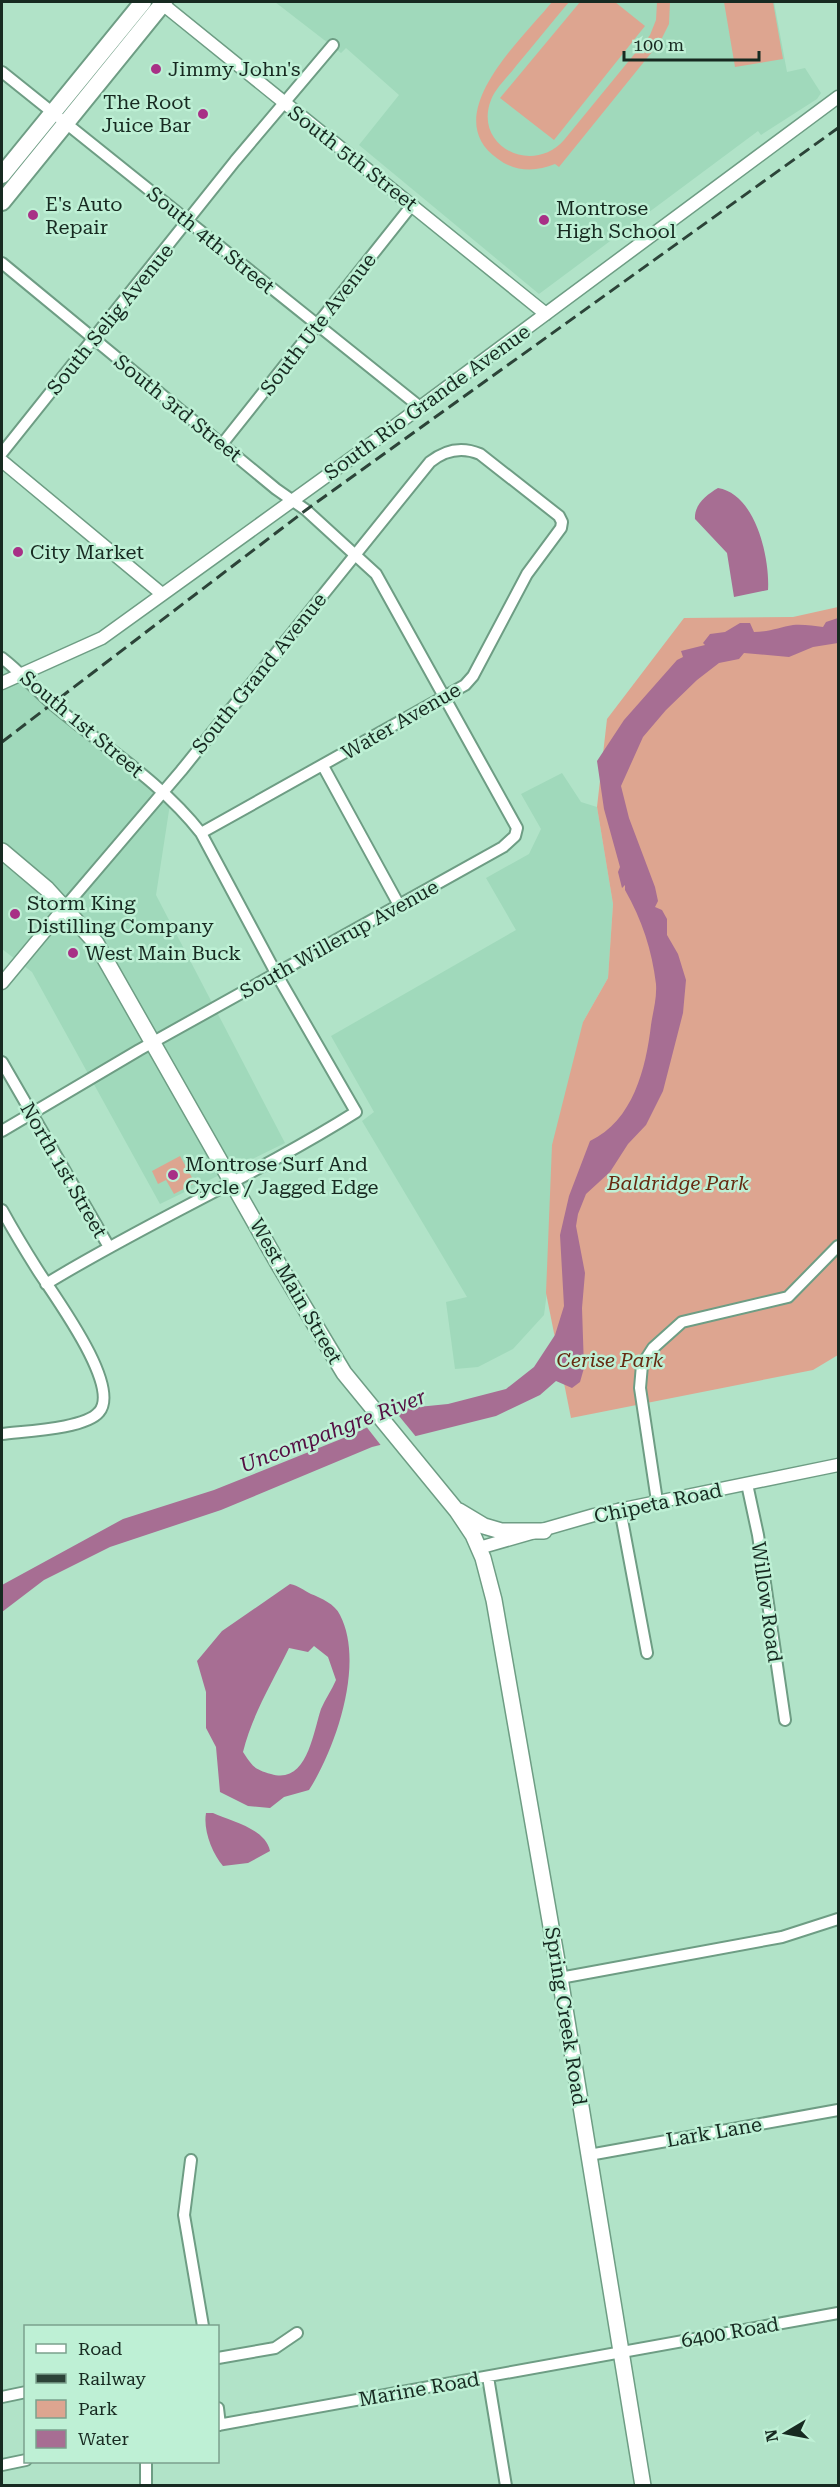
<svg xmlns="http://www.w3.org/2000/svg" width="840" height="2487" viewBox="0 0 840 2487" font-family="'Roboto Serif',serif">
  <rect width="100%" height="100%" fill="#b1e3c8"/>
  <path fill="#a0d9bb" d="M275,2H774L787,72L805,68L821,93L817,99L761,135L758,131L539,294L359,145L399,95L346,48L341,53Z
    M2,658L170,804L156,895L285,1143L160,1204L32,972L2,949Z
    M562,773L581,802L597,807L613,904L608,978L583,1022L544,1315L513,1349L478,1367L455,1369L446,1302L467,1297L362,1121L374,1112L331,1036L516,930L486,878L529,854L541,829L521,794Z"/>
  <path fill="#dda590" d="M552,2H569C551,23 534,45 516,66C508,77 496,87 491,100C473,146 532,176 564,140L650,35L656,20L657,2H670L669,24L660,42L559,167L555,164C536,172 515,172 498,159C436,116 523,38 552,2Z
    M580,2H615L645,26L554,140L500,98Z
    M724,2H773L783,59L735,67Z
    M838,607V1355L813,1370L571,1418L546,1293L552,1145L583,1022L608,978L613,904L597,807L607,719L684,618L793,617Z
    M180,1156L195,1183L174,1194L166,1180L158,1184L152,1171Z"/>
  <path fill="#a76e93" fill-rule="evenodd" d="M718,488C756,494 770,559 768,590L734,597L727,553L695,519C694,505 706,495 718,488Z
    M838,618V643L813,647L789,657L744,653L739,659L719,663L697,680L666,710L643,737L621,786L629,818L655,887L658,901L655,907L662,910L667,919V935L678,954L686,980L683,1013L663,1091L646,1125L628,1144L610,1172L586,1194L578,1214L576,1226L585,1273L582,1308L584,1368L580,1382L572,1388L556,1381L540,1395L496,1416L372,1447L221,1510L110,1547L44,1580L2,1612V1585L123,1519L214,1490L351,1435L408,1408L448,1404L506,1389L534,1367L555,1335L564,1306L560,1235L569,1196L590,1141C633,1121 646,1068 651,1025C653,1011 657,999 656,984C652,950 642,920 625,890V885L622,888L618,872L620,867L604,809L597,761L624,720L677,660L683,657L681,651L705,645L703,643L710,634L725,632L740,623H750L754,632C770,632 780,627 793,625C803,624 814,626 823,627L826,622Z
    M290,1584C299,1586 303,1590 311,1594C321,1598 335,1604 340,1615C365,1663 336,1748 309,1790L284,1797L270,1808L248,1806L220,1792L216,1747L206,1728V1692L197,1661L222,1631ZM314,1646L328,1657L336,1680C332,1690 325,1699 321,1709C313,1733 307,1785 271,1774C254,1769 253,1767 243,1752C252,1715 272,1683 289,1648L308,1652Z
    M206,1813H213C231,1821 266,1829 270,1851L248,1863L223,1866C212,1853 203,1830 206,1813Z"/>
  <path fill="#b1e3c8" d="M395,1411L417,1438L383,1448L365,1425Z"/>
  <g fill="none" stroke-linecap="round" stroke-linejoin="round">
    <g stroke="#6e9d84" stroke-width="14">
      <path id="minor" d="M2,72L420,407
        M2,263L276,489L306,510L376,574L517,828L515,836L503,847L139,1050L2,1131
        M223,443L412,205
        M2,453L235,161L333,45
        M2,658C19,671 33,687 49,701C100,745 159,779 201,833L277,975L356,1112C256,1175 147,1222 46,1284
        M323,766L399,905
        M65,907L181,771L430,462C445,450 461,446 480,454L559,516L562,522L561,528L527,574L473,676L465,685L201,833
        M2,1062L109,1247
        M2,1210C13,1230 25,1250 37,1269C52,1293 122,1386 99,1412C85,1429 24,1431 2,1434
        M747,1484L758,1535L785,1720
        M657,1501L640,1388L642,1365L653,1348L682,1322L788,1297L838,1246
        M620,1509L647,1653
        M560,1978L782,1937L838,1919
        M589,2155L838,2110
        M191,2160L184,2215L203,2326
        M218,2358L275,2348L297,2333
        M488,2377L506,2486
        M2,2397L26,2392
        M218,2408L220,2425
        M218,2425L838,2313
        M146,2462V2486
        M2,2465L26,2460"/>
    </g>
    <g stroke="#6e9d84" stroke-width="15">
      <path id="tertiary" d="M160,2L546,314
        M2,461L162,594
        M2,683L102,638L357,454L838,97
        M2,983L65,907
        M479,1548L594,1515L838,1465"/>
    </g>
    <g stroke="#6e9d84" stroke-width="18">
      <path id="secondary" d="M2,851L47,889L96,943L279,1265L344,1373L457,1511L473,1535L483,1558L494,1600L560,1978L643,2486
        M459,1511L484,1526L501,1531H544"/>
    </g>
    <g stroke="#6e9d84" stroke-width="20">
      <path id="trunk" d="M2,175L143,2
        M2,202L164,2"/>
    </g>
    <use href="#minor" stroke="#fff" stroke-width="10"/>
    <use href="#tertiary" stroke="#fff" stroke-width="12"/>
    <use href="#secondary" stroke="#fff" stroke-width="15"/>
    <use href="#trunk" stroke="#fff" stroke-width="16"/>
    <path stroke="#2c4338" stroke-width="3" stroke-dasharray="12 6" stroke-linecap="butt" d="M2,742L306,510L838,128"/>
  </g>
  <g fill="#a83086" stroke="#bef0d5" stroke-width="2">
    <circle cx="156" cy="69" r="6"/>
    <circle cx="203" cy="114" r="6"/>
    <circle cx="33" cy="215" r="6"/>
    <circle cx="544" cy="220" r="6"/>
    <circle cx="18" cy="552" r="6"/>
    <circle cx="15" cy="914" r="6"/>
    <circle cx="73" cy="953" r="6"/>
    <circle cx="173" cy="1175" r="6"/>
  </g>
  <g text-anchor="middle" stroke-width="5" stroke-linejoin="round" paint-order="stroke">
    <g font-size="20" fill="#172a21" stroke="#bef0d5" text-anchor="start">
      <text x="168" y="76">Jimmy John's</text>
      <text x="191" y="109" text-anchor="end">The Root<tspan x="191" dy="23">Juice Bar</tspan></text>
      <text x="45" y="211">E's Auto<tspan x="45" dy="23">Repair</tspan></text>
      <text x="556" y="215">Montrose<tspan x="556" dy="23">High School</tspan></text>
      <text x="30" y="559">City Market</text>
      <text x="27" y="910">Storm King<tspan x="27" dy="23">Distilling Company</tspan></text>
      <text x="85" y="960">West Main Buck</text>
      <text x="185" y="1171">Montrose Surf And<tspan x="185" dy="23">Cycle / Jagged Edge</tspan></text>
    </g>
    <g font-size="20" fill="#172a21" stroke="#bef0d5">
      <text transform="translate(353 158) rotate(38)" y="7">South 5th Street</text>
      <text transform="translate(211 240) rotate(39)" y="7">South 4th Street</text>
      <text transform="translate(110 319) rotate(-51)" y="7">South Selig Avenue</text>
      <text transform="translate(318 324) rotate(-52)" y="7">South Ute Avenue</text>
      <text transform="translate(427 402) rotate(-36)" y="7">South Rio Grande Avenue</text>
      <text transform="translate(178 408) rotate(39)" y="7">South 3rd Street</text>
      <text transform="translate(259 673) rotate(-51)" y="7">South Grand Avenue</text>
      <text transform="translate(401 721) rotate(-30)" y="7">Water Avenue</text>
      <text transform="translate(82 724) rotate(40)" y="7">South 1st Street</text>
      <text transform="translate(339 939) rotate(-29)" y="7">South Willerup Avenue</text>
      <text transform="translate(64 1170) rotate(60)" y="7">North 1st Street</text>
      <text transform="translate(296 1291) rotate(60)" y="7">West Main Street</text>
      <text transform="translate(658 1503) rotate(-12)" y="7">Chipeta Road</text>
      <text transform="translate(767 1602) rotate(82)" y="7">Willow Road</text>
      <text transform="translate(566 2016) rotate(81)" y="7">Spring Creek Road</text>
      <text transform="translate(714 2132) rotate(-10)" y="7">Lark Lane</text>
      <text transform="translate(730 2332) rotate(-10)" y="7">6400 Road</text>
      <text transform="translate(419 2389) rotate(-10)" y="7">Marine Road</text>
    </g>
    <g font-size="20" font-style="italic" fill="#662a11" stroke="#bef0d5">
      <text x="678" y="1190">Baldridge Park</text>
      <text x="610" y="1367">Cerise Park</text>
    </g>
    <g font-size="21" font-style="italic" fill="#550f43" stroke="#bef0d5">
      <text transform="translate(333 1431) rotate(-21)" y="7">Uncompahgre River</text>
    </g>
  </g>
  <rect width="840" height="2487" fill="none" stroke="#172a21" stroke-width="6"/>
  <rect x="24" y="2325" width="195" height="138" fill="#bef0d5" stroke="#7ba18d" stroke-width="1.5"/>
  <rect x="36" y="2344" width="30" height="9" fill="#ffffff" stroke="#7ba18d" stroke-width="1.5"/>
  <text x="78" y="2355" font-size="18" fill="#172a21">Road</text>
  <rect x="36" y="2374" width="30" height="9" fill="#2c4338" stroke="#7ba18d" stroke-width="1.5"/>
  <text x="78" y="2385" font-size="18" fill="#172a21">Railway</text>
  <rect x="36" y="2400" width="30" height="18" fill="#dda590" stroke="#7ba18d" stroke-width="1.5"/>
  <text x="78" y="2415" font-size="18" fill="#172a21">Park</text>
  <rect x="36" y="2430" width="30" height="18" fill="#a76e93" stroke="#7ba18d" stroke-width="1.5"/>
  <text x="78" y="2445" font-size="18" fill="#172a21">Water</text>
  <g transform="translate(786 2433) rotate(260)" stroke="#bef0d5" stroke-width="4.5" paint-order="stroke">
  <path d="M0-4.5L10 22L0 15L-10 22Z" fill="#172a21"/>
  <text y="-9" font-size="16" font-weight="bold" text-anchor="middle" fill="#172a21">N</text>
  </g>
  <path d="M624 51v9h135v-9" fill="none" stroke="#172a21" stroke-width="3"/>
  <text x="633" y="51" font-size="18" fill="#172a21" stroke="#bef0d5" stroke-width="4.5" paint-order="stroke">100 m</text>
</svg>
